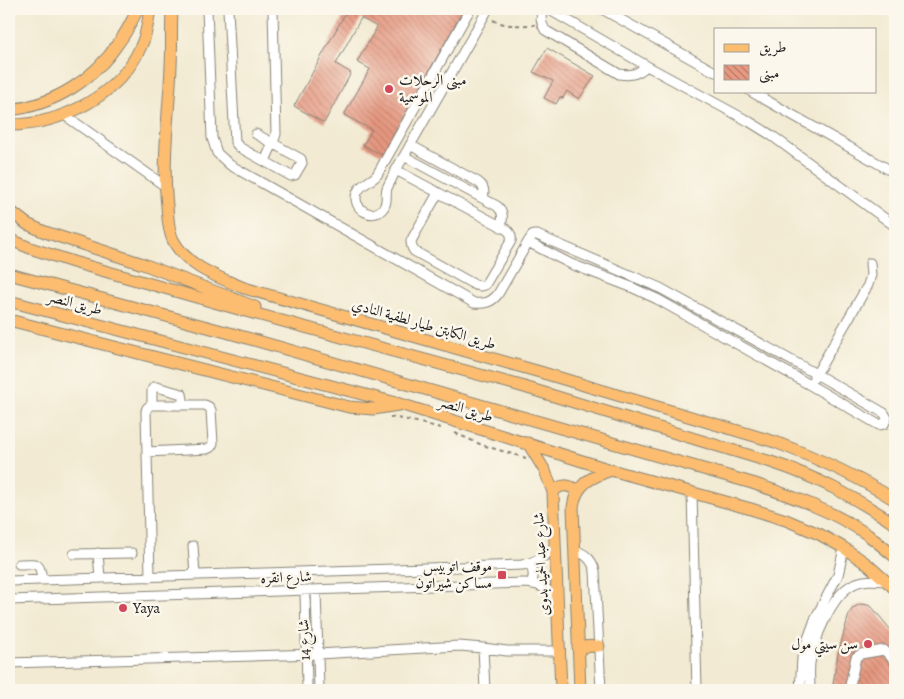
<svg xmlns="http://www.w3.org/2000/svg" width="904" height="699" viewBox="0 0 904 699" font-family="Alegreya,Amiri,serif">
  <defs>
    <pattern id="building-back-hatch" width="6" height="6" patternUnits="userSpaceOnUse" patternTransform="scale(1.25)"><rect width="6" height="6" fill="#e79880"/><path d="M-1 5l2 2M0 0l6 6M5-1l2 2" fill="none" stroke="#ba7b68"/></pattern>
  </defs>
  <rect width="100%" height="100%" fill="#fbf7ec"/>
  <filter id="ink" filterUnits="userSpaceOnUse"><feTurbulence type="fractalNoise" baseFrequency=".02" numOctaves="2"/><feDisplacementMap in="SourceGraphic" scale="10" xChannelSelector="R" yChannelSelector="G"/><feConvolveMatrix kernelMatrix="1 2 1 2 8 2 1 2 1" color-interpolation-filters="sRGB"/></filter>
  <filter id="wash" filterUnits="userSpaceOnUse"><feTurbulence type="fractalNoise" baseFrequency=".0096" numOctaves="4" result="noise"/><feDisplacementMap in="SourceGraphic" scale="20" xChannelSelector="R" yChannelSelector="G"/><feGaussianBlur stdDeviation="1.12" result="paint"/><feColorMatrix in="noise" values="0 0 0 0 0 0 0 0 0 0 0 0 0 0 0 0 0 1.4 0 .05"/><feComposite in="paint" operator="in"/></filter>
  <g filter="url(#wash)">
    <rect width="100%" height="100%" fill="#f2ead2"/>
    <g id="blocks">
      <path fill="url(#building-back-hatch)" d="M341,9H464L382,155L363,145L372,130L344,115L370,69L357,62L377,27L361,18L336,64L351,73L324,123L294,106L346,12Z
        M547,48L595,76L579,99L567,91L563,98L560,97L556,104L544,98L553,81L533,72Z
        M860,604L868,605L872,607L895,635V690H832L838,654L849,614L853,608Z"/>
    </g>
  </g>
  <g filter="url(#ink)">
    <use href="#blocks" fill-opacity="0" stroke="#878377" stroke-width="1"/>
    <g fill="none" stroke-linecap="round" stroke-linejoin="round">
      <g stroke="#878377" stroke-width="11">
        <path id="minor" d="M207,9L212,138L217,153L230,165L474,303C484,304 491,303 498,294L528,242L532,236L534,235H537L660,288L816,374L884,413L887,418L884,424L879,425L810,385L657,299L631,287L571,264L528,242
          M228,9L235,142L239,147L291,176L295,175L302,163L301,159L256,134
          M470,9L377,175C371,182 360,184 357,193C351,209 374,222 384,207C388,201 385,195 387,188C390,182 393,176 396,170L488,9
          M542,9C541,17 540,22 545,30L619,74C632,76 637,74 647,66
          M548,9L647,66L750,122L771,135L895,226
          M602,9L715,72
          M750,91L895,173
          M63,114L165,186
          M410,145L478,182C484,186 485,191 483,198
          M404,156L497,206C504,212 503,218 501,227
          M265,161L273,143L276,134L273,9
          M396,170L506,229C511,233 512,236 511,241L485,285L481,286L475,285L414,251C412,248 411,246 411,241L438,193
          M814,378L868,285L871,275L870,263
          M152,405V390L154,387H157L182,394L184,405
          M147,452L207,449L211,447L213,443L211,410L209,407L205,405H152C148,406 146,408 146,412L150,577
          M692,493L697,690
          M193,546L195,575
          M575,550C585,554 592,559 595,571L601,690
          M98,553L100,578
          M74,554L132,553
          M529,563C534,570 535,576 531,583
          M19,564C36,564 40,560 42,580
          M9,581L522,565C536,562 545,557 555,546
          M305,590L307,690
          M316,590L319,690
          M9,600L523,583C538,583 549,588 557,600
          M483,648L485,690
          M9,663L318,654L459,646L483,648L507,651H560
          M800,690L802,658L806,644L816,617L838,575L844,548
          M810,690C810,681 809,672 810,663C814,640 831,596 852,585C862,579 875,580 886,581
          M849,690L856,657L861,654L884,650L895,661"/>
      </g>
      <g stroke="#878377" stroke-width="13">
        <path id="major" d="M172,9C171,28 172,47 171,66C169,113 162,159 167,206C168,218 168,230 173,240C187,267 218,277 244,288L540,372L775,442C817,458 857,476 895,500
          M9,110C54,105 94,80 119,42C127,32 132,20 138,9
          M9,125C61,125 120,95 141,46C147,34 148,21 150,9
          M9,210L27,224L45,232L143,264L255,307
          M9,239L30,248L73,262L242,310L521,386L771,462C817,477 854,497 895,524
          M9,274L226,332L752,483C792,496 833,511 868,535C877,542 886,549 895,557
          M9,301L400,404L611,470L751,509L786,520L819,534L844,548L867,564L895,589
          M9,320L349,407L373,409L398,405
          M528,443L545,471L553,492L561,690
          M553,492C560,484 569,484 577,491
          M578,647L599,646
          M580,690L573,507C576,484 591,477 611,470"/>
      </g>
      <path stroke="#878377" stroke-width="2" stroke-dasharray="4 4" stroke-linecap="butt" d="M493,20C506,27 520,25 535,25
        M390,417L408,420L441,428
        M455,433L482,445L526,458"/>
      <use href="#minor" stroke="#fff" stroke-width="9"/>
      <use href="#major" stroke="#fcbd6f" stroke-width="11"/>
    </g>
  </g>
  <g fill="#d1495b" stroke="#fbf7ec" stroke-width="2">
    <circle cx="389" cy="89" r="5"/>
    <rect x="497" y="570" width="10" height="10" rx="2.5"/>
    <circle cx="123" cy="608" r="5"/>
    <circle cx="868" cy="644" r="5"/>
  </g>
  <g text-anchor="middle" stroke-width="5" stroke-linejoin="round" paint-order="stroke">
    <g font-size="15" fill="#1c1c1c" stroke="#fbf7ec" text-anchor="start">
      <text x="399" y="85">مبنى الرحلات<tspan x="399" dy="17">الموسمية</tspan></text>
      <text x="492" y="571" text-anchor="end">موقف اتوبيس<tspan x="492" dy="17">مساكن شيراتون</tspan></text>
      <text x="133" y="613">Yaya</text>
      <text x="858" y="649" text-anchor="end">سن سيتي مول</text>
    </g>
    <g font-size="15" fill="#1c1c1c" stroke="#fbf7ec">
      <text transform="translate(75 303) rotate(15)" y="5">طريق النصر</text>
      <text transform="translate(424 324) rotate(16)" y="5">طريق الكابتن طيار لطفية النادي</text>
      <text transform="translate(466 409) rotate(17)" y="5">طريق النصر</text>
      <text transform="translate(541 564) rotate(-93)" y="5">شارع عبد الحميد بدوى</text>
      <text transform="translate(286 577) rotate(-2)" y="5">شارع انقره</text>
      <text transform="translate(304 640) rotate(-92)" y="5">شارع 14</text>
    </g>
  </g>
  <rect width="904" height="699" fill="none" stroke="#fbf7ec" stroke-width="30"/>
  <rect x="714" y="28" width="162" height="65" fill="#fbf7ec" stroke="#a29f99"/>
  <rect x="724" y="44" width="25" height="8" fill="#fcbd6f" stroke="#a29f99"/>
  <text x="759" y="52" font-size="15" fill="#1c1c1c">طريق</text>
  <rect x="724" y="65" width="25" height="15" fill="url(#building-back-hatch)" stroke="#a29f99"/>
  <text x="759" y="78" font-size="15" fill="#1c1c1c">مبنى</text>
</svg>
